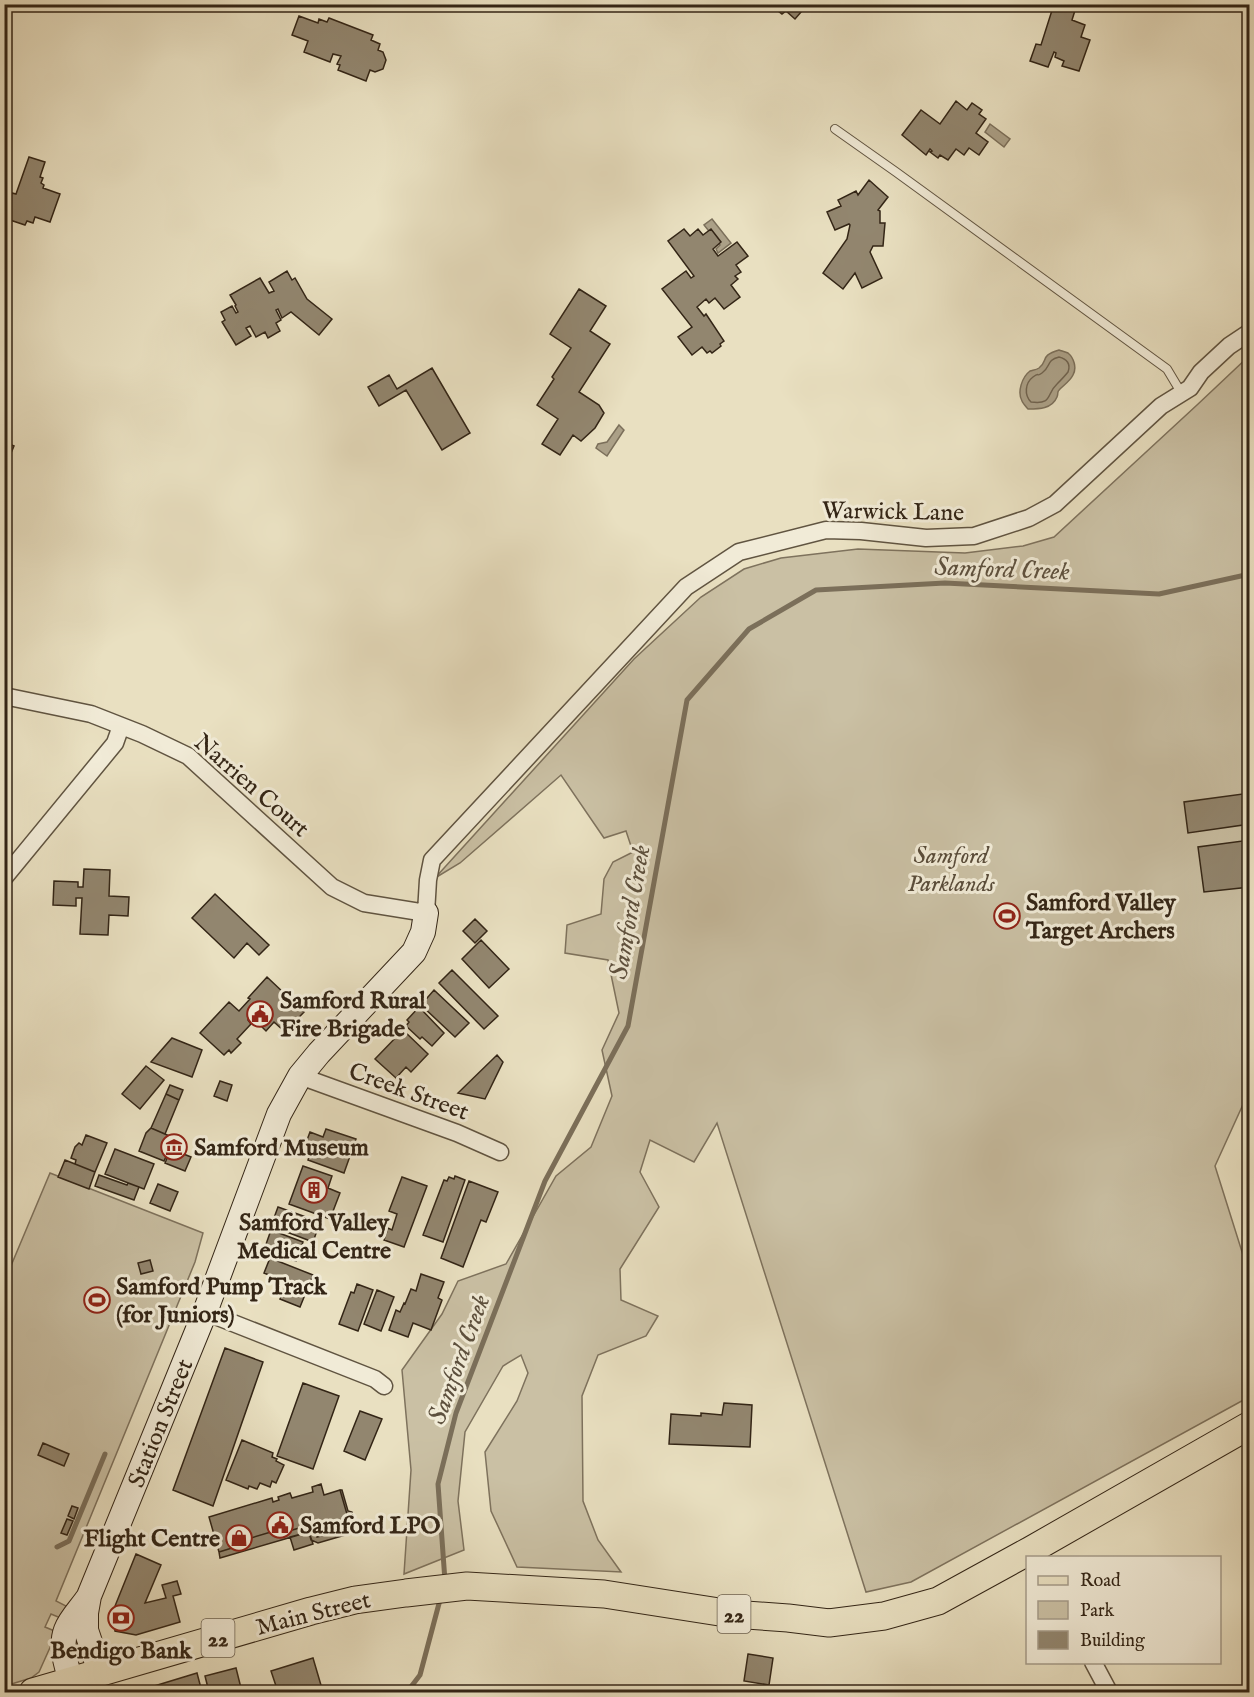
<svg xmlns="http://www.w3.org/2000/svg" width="1254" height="1697" viewBox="0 0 1254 1697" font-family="'IM FELL English',serif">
  <rect width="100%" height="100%" fill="#e9e0c1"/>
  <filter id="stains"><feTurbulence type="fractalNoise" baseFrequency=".00333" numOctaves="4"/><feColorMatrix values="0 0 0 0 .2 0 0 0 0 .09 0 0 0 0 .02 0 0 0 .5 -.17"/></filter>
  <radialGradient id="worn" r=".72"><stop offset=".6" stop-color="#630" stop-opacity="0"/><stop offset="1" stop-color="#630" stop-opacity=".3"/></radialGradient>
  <path fill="#cac0a4" stroke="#7e725d" stroke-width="1.5" d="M1249,356L1250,1089L1215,1166L1249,1274V1397L911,1582L866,1592L717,1123L694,1162L650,1140L640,1172L659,1207L620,1269L621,1300L658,1316L646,1336L598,1355L582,1396L583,1501L598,1540L621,1572L517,1567L491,1511L485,1452L517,1401L528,1373L521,1355L503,1366L465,1432L458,1501L464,1550L404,1574L411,1470L402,1370L442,1314L458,1281L506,1264L556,1176L591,1147L612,1096L602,1050L619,1013L608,960L565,953L567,925L601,914L604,879L613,862L633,852L626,831L604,838L561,775L460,863L435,878L634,659L701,597L744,569L781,558L858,549L965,553L1023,546L1054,537L1197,405Z
    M50,1173L203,1233L195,1262L56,1601L68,1607L63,1619L51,1614L45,1627L57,1632L39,1672L31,1678L5,1686V1280Z"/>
  <path fill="#aba087" stroke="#7b6f5a" stroke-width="1.5" d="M990,124L1010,139L1004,147L985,132Z
    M712,219L731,243L718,253L716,249L720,245L704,225Z
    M1059,350C1062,351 1066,352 1068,353C1074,358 1077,368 1073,375C1070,381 1065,384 1060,389C1056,393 1059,392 1057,397C1052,409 1039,409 1028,409C1027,408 1022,402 1022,401C1017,392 1022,377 1030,371C1033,370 1036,370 1039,368C1049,360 1039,356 1059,350Z
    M619,425L624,430L607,456L596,448L598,444L607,442Z"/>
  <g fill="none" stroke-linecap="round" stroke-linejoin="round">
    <path stroke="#6f624e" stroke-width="1.5" d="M1059,357C1067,359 1071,364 1068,372C1064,377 1061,380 1057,384C1046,394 1053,405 1031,402C1024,395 1025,383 1033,377C1041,371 1035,378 1042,373C1051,367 1046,360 1059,357Z"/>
    <path stroke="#7b6f5a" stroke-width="5" d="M57,1547L69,1541L105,1454
      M445,1581L438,1484L456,1413L545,1181L628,1026L687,700L749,629L816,590L945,583L1159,594L1250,574
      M407,1692L420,1675L441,1596"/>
  </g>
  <path fill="#92866f" stroke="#332516" stroke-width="1.5" d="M769,4H808L795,19L786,11L782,14Z
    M1054,4H1077L1072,20L1085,25L1081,37L1090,40L1079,71L1062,66L1064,61L1055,57L1056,53L1054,52L1048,67L1030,61L1036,44L1041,45Z
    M299,16L318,23L319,19L327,22L329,18L373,35L371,40L380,44L378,50L383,52L386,60L383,69L375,72L370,70L366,81L338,70L340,65L337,64L341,56L333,54L330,62L304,52L308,41L292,35Z
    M956,101L967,110L972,103L982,110L979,114L986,119L976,133L988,142L979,155L969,148L964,155L956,149L948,160L940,155L938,158L930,152L932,151L930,149L926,155L902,135L921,110L940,124Z
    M29,157L45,162L40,177L43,178L41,183L44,185L43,188L60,194L50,222L35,217L33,223L27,221L25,225L4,218L12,193L16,194Z
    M869,180L888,197L878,210L880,211V223H885L883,246H873L870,252L882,278L862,288L855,273L843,289L823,273L847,239L850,225L849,224L835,230L827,212L841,206L838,200L856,191L858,195Z
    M684,229L690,236L698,229L703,235L711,229L721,242L713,249L718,256L737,242L748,256L736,265L741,272L735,276L738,279L731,285L740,297L724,309L715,298L709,303L706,299L697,307L704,316L706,314L724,341L720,344L721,346L712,353L710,351L707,353L702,347L692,355L678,337L692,327L662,289L686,271L691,278L694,276L668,241Z
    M287,271L292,280L295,278L307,299L332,319L319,335L291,312L282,318L278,309L276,310L281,320L276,323L280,331L268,338L265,332L256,337L250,326L246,328L251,336L236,345L222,322L225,320L221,312L232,306L236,313L238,312L235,306L236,305L230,295L260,278L269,293L274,291L269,282Z
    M579,289L606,306L590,331L610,344L579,392L599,405L604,413L595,428L581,441L573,435L560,455L542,444L558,419L537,405L554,379L552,377L571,348L550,334Z
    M432,368L470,433L442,450L406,390L379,406L368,387L389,375L397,389Z
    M4,442L14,446L4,470Z
    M1250,793V824L1188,833L1184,802Z
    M1250,840V887L1204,892L1198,847Z
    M84,869L110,870L109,896L129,897L128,916L109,915L108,935L80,934L82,898H76V906L53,905L54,881L78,882V887H83Z
    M215,894L269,945L259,955L247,943L234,958L192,918Z
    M475,919L487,931L475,943L463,931Z
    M481,940L509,969L489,988L462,959Z
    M452,970L498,1016L484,1029L439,983Z
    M267,977L304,1012L285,1032L274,1022L266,1031L251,1016L248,1020L251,1024L237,1039L241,1043L231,1053L229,1050L224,1055L200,1033L229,1002L239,1011L250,999L248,998Z
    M434,990L469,1023L455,1037L421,1005Z
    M419,1007L444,1033L432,1046L422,1037L420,1039L406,1026L409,1022L407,1020Z
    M403,1030L428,1054L411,1072L406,1067L396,1078L375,1059Z
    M172,1038L202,1050L192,1077L151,1062Z
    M497,1055L503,1062L485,1099L458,1093Z
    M146,1066L164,1080L140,1109L122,1094Z
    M220,1081L232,1085L227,1101L214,1096Z
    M170,1085L183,1090L179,1100L166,1094Z
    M166,1094L179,1100L165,1134L151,1128Z
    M151,1128L174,1138L164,1161L139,1151L146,1133Z
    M326,1129L356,1139L344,1173L308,1160L311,1151L304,1148L310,1132L323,1137Z
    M86,1135L107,1143L95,1172L75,1164L76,1160L71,1158L75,1147L79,1143L82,1145Z
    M115,1149L154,1164L144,1189L105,1174Z
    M171,1149L191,1157L185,1171L165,1163Z
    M65,1160L95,1172L89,1189L58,1177Z
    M303,1166L332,1176L328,1188L340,1193L330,1219L289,1204Z
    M99,1175L127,1185L128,1183L139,1187L134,1200L95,1186Z
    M455,1176L465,1180L443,1242L423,1235L444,1180L447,1181L449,1177L454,1179Z
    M402,1177L427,1186L404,1247L384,1240L388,1228L392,1230L397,1214L389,1211Z
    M469,1181L498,1192L486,1222L481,1220L463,1267L441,1258Z
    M158,1184L178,1192L170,1211L150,1203Z
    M278,1207L320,1222L313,1242L271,1226Z
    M271,1230L303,1242L296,1261L264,1250Z
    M270,1258L313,1275L300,1307L280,1299L287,1282L264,1273Z
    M150,1260L153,1271L141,1274L138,1263Z
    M421,1274L444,1282L438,1298L442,1300L431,1330L413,1323L408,1337L389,1330L396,1310L400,1312L404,1303L405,1304L411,1289L416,1291Z
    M357,1284L373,1290L358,1331L339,1324L351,1292L354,1293Z
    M377,1290L394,1297L381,1331L364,1324Z
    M225,1348L263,1362L213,1506L173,1490Z
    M303,1383L339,1396L313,1469L277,1456Z
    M724,1403L752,1405L750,1447L669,1444L671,1414L701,1416V1413L722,1415Z
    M360,1411L382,1419L365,1460L344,1451Z
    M242,1440L273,1453L272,1457L277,1459L276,1461L284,1465L276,1483L272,1481L270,1487L260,1483L257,1489L249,1486L248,1489L226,1480Z
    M43,1443L69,1454L64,1466L38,1455Z
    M321,1484L324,1495L340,1490L351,1528L317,1537L313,1524L282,1533L281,1529L244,1540L245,1544L219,1552L209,1517L272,1498L273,1502L279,1500L278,1497L290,1493L292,1498L313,1492L312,1487Z
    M340,1490H342L348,1511L352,1512L356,1526L352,1533L318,1543L311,1540L309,1532L220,1558L219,1552L245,1544L244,1540L281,1529L282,1533L313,1524L317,1537L351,1528Z
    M72,1506L78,1508L74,1519L68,1516Z
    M67,1519L73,1521L67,1535L61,1533Z
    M309,1532L313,1544L294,1550L290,1537Z
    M136,1554L161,1565L145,1603L166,1598L162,1585L177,1581L181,1594L173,1596L180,1622L136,1635L115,1631L113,1611Z
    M748,1654L773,1658L769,1685L744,1681Z
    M313,1658L323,1692H278L271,1671Z
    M236,1668L242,1692H209L205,1676Z
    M197,1673L202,1692H131L151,1687Z"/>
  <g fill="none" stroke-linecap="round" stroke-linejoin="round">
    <g stroke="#605441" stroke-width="10">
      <path id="lane" d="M835,129L896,172L1167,369L1182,394"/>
    </g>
    <g stroke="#605441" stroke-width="19">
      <path id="street" d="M4,696L91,714L142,734L188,756L332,887L364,903L426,913L428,880L432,860L686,587L739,552L826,530L861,531L926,538L974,536L1029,518L1055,504L1161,406L1190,388L1201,372L1229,346L1250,332
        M4,878L115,743L121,726
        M300,1076L457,1133L500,1152
        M205,1312L375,1379L384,1386
        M1093,1662L1109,1692"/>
    </g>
    <g stroke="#332516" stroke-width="26">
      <path id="secondary" d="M100,1672L86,1630V1613L89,1596L205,1312L279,1114L300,1076L319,1053L414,952L423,932L426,913
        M71,1681C66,1665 60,1646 66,1630C70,1619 81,1608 88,1598"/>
    </g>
    <g stroke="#332516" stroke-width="29">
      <path id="primary" d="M33,1692L311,1611L355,1600L406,1593L467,1586L604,1594L732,1614L788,1618L829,1623L884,1616L938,1601L1031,1550L1250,1425"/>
    </g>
    <use href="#lane" stroke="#f1ebd7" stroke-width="8"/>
    <use href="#street" stroke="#f1ebd7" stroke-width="16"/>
    <use href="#secondary" stroke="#f1ebd7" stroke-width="24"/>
    <use href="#primary" stroke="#e9e0c1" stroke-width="27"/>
  </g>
  <defs>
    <g id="stadium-ring" transform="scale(1.35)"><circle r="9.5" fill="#f1ebd7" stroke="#8f2418" stroke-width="1.5"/><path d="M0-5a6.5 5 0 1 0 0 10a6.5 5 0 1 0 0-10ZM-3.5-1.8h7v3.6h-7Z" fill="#8f2418"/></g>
    <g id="civic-ring" transform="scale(1.35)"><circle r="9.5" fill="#f1ebd7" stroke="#8f2418" stroke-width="1.5"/><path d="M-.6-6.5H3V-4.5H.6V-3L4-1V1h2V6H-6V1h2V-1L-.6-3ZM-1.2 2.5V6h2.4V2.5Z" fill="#8f2418"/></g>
    <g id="museum-ring" transform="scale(1.35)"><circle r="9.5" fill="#f1ebd7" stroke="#8f2418" stroke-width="1.5"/><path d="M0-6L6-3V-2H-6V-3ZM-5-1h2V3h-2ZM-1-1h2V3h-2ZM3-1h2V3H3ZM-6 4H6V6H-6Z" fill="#8f2418"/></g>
    <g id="building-ring" transform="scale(1.35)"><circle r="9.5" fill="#f1ebd7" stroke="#8f2418" stroke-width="1.5"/><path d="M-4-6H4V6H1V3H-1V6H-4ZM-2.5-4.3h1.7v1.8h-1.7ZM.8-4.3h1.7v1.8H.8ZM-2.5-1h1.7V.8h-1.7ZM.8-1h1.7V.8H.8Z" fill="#8f2418"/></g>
    <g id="shop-ring" transform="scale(1.35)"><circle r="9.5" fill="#f1ebd7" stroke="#8f2418" stroke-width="1.5"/><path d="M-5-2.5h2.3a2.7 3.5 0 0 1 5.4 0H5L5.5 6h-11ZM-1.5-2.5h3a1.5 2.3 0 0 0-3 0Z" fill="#8f2418"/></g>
    <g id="bank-ring" transform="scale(1.35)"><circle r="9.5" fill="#f1ebd7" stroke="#8f2418" stroke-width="1.5"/><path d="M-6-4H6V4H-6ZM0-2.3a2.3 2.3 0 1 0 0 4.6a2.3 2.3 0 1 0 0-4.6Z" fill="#8f2418"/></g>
  </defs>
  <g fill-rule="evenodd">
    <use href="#stadium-ring" x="1007" y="916"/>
    <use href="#civic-ring" x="260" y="1014"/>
    <use href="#museum-ring" x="174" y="1147"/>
    <use href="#building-ring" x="314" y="1190"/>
    <use href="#stadium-ring" x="97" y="1300"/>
    <use href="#civic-ring" x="280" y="1525"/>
    <use href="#shop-ring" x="239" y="1538"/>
    <use href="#bank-ring" x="121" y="1618"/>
  </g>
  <g text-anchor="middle" stroke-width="6" stroke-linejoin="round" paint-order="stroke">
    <g fill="#f1ebd7" stroke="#6c6050" stroke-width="1.5">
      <rect x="717.5" y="1595" width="33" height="38" rx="4.5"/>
      <rect x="201.5" y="1619" width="33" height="38" rx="4.5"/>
    </g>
    <g font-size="22" font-weight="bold" fill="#332516">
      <text x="734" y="1622">22</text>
      <text x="218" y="1646">22</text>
    </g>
    <g font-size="24" fill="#332516" stroke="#f1ebd7">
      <text transform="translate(893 511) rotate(1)" y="8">Warwick Lane</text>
      <text transform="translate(252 785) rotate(41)" y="8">Narrien Court</text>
      <text transform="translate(409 1091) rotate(20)" y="8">Creek Street</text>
      <text transform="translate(160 1423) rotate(-68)" y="8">Station Street</text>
      <text transform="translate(313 1613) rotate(-14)" y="8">Main Street</text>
    </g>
    <g font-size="24" font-style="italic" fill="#594c3a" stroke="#f1ebd7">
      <text x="951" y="863">Samford<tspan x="951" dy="28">Parklands</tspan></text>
    </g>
    <g font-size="24" font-weight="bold" fill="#332516" stroke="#f1ebd7" text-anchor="start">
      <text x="1026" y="910">Samford Valley<tspan x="1026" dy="28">Target Archers</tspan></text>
      <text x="280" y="1008">Samford Rural<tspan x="280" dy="28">Fire Brigade</tspan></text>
      <text x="194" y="1155">Samford Museum</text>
      <text x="314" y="1230" text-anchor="middle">Samford Valley<tspan x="314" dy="28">Medical Centre</tspan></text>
      <text x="116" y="1294">Samford Pump Track<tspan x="116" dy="28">(for Juniors)</tspan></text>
      <text x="300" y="1533">Samford LPO</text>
      <text x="220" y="1546" text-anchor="end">Flight Centre</text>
      <text x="121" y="1658" text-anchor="middle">Bendigo Bank</text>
    </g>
    <g font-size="26" font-style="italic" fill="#5d503e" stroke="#f1ebd7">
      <text transform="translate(1002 568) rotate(2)" y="9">Samford Creek</text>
      <text transform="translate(629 912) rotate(-80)" y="9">Samford Creek</text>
      <text transform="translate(458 1359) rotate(-70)" y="9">Samford Creek</text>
    </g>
  </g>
  <rect width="1254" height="1697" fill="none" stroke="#e9e0c1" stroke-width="24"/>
  <rect x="6" y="6" width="1242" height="1685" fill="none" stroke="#332516" stroke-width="3"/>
  <rect x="12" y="12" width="1230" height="1673" fill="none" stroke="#332516" stroke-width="1.5"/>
  <rect x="1026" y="1556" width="195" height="108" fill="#f1ebd7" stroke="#a59c8a" stroke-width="1.5"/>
  <rect x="1038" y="1576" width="30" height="9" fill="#e9e0c1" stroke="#a59c8a" stroke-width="1.5"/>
  <text x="1080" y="1586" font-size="18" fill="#332516">Road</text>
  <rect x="1038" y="1601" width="30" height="18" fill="#cac0a4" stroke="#a59c8a" stroke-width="1.5"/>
  <text x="1080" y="1616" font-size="18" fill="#332516">Park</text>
  <rect x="1038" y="1631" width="30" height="18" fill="#92866f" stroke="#a59c8a" stroke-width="1.5"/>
  <text x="1080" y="1646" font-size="18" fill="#332516">Building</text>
  <rect width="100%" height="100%" filter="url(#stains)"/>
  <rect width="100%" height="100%" fill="url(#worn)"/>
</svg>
